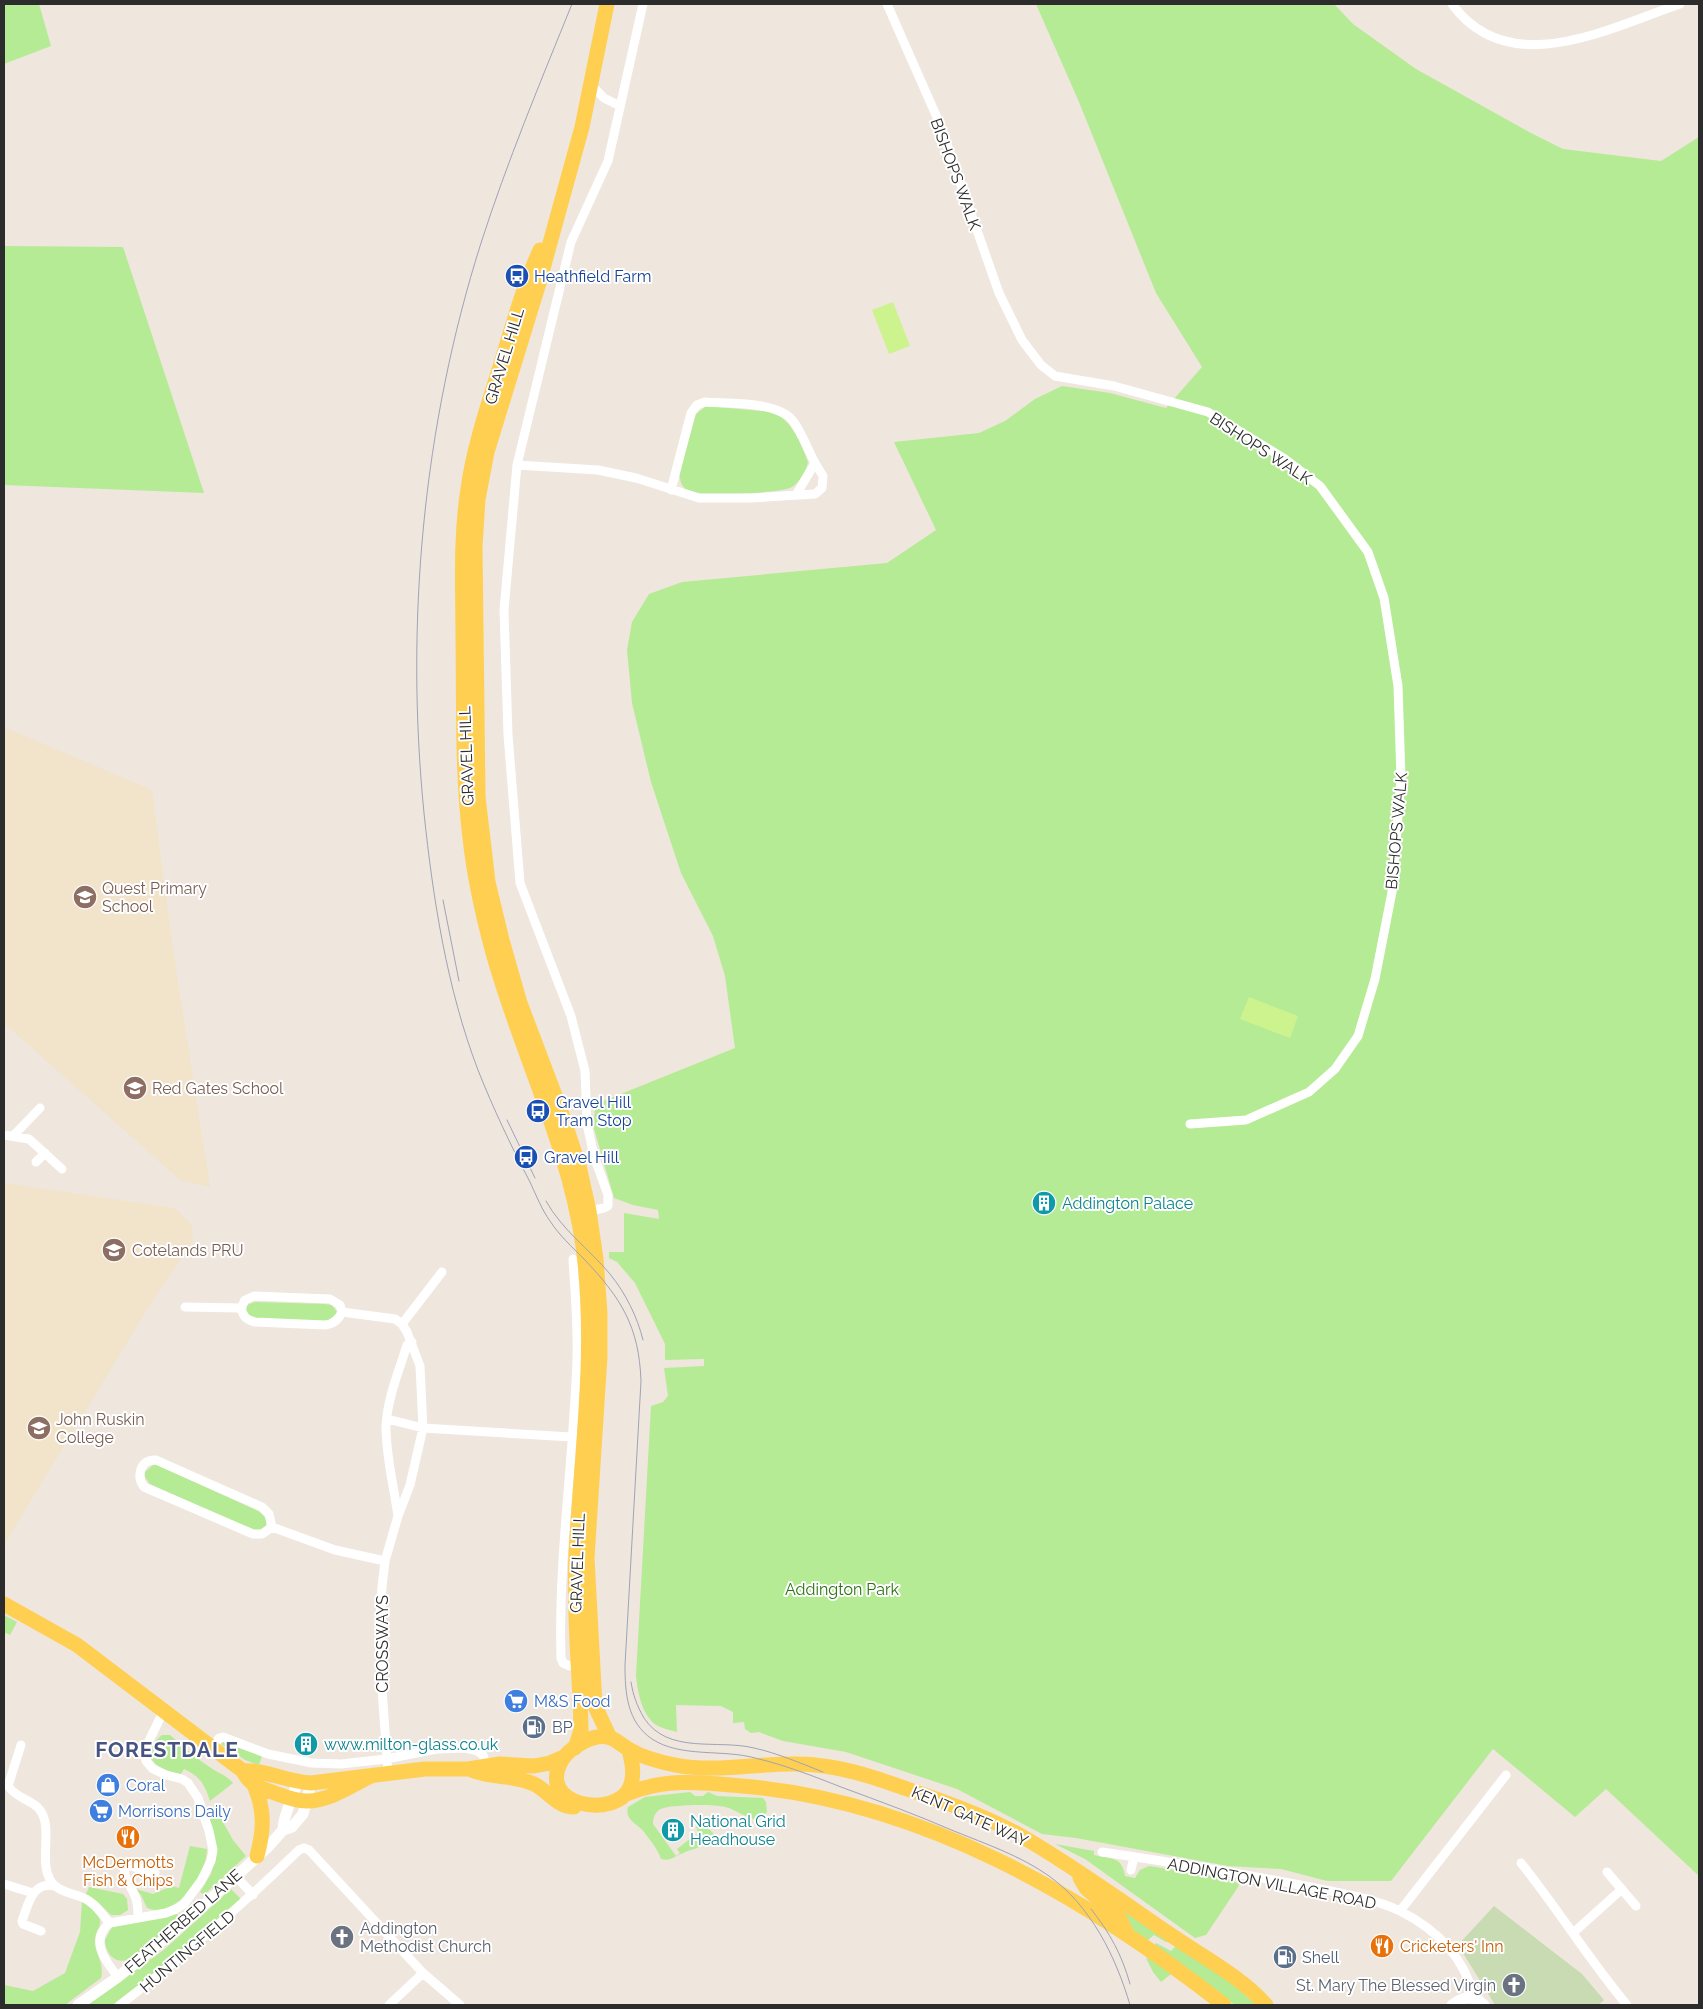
<svg xmlns="http://www.w3.org/2000/svg" width="1703" height="2009" viewBox="0 0 1703 2009" font-family="Raleway,sans-serif">
  <rect width="100%" height="100%" fill="#efe6dd"/>
  <path fill="#f2e4cb" d="M4,727L152,790L173,949L210,1187L180,1180L4,1023Z
    M4,1183L174,1208L192,1225L193,1240L146,1311L4,1545Z"/>
  <path fill="#b5eb94" d="M4,4H39L51,46L4,64Z
    M1036,4H1334L1353,24L1416,69L1531,133L1563,149L1661,161L1699,137V1876L1606,1789L1575,1817L1493,1749L1391,1881H1327L1281,1869L1228,1866L1076,1838L1042,1834L957,1789L846,1752L783,1741L759,1732L751,1733L745,1729L744,1722L733,1723V1712L721,1706L676,1705L677,1732C671,1730 664,1729 658,1726C642,1717 638,1693 636,1676L651,1406L663,1402L668,1396L664,1368L704,1366V1359L665,1360V1344L635,1283L617,1262L609,1258V1252H624V1213L659,1219L658,1210L633,1205L614,1198L593,1125L596,1104L735,1048L725,976L713,936L681,873L651,782L632,703L627,650L632,622L649,594L682,582L887,563L936,530L894,442L979,433L1005,421L1035,399L1062,386L1110,393L1166,408L1202,367L1156,293L1079,102Z
    M4,246L123,247L204,493L4,485Z
    M706,406L773,412C792,421 801,443 808,462C806,471 800,482 792,487C782,493 721,495 707,494C699,494 692,492 685,489L681,483L679,474L696,414Z
    M255,1302L325,1304L332,1305L337,1312L336,1317L329,1322L254,1318L246,1313L247,1305Z
    M153,1465H157L258,1511C265,1516 270,1522 263,1530H253L150,1484L145,1477V1472Z
    M4,1615L17,1622L10,1635L4,1632Z
    M162,1735H170C184,1747 198,1760 214,1770C221,1774 227,1776 233,1783L210,1801C205,1785 200,1776 184,1769L181,1774C159,1770 135,1757 162,1735Z
    M224,1742L262,1756L259,1765L245,1760L221,1744Z
    M690,1792L695,1796H703L708,1792L717,1796L763,1798L766,1802L767,1812C764,1816 760,1819 754,1819C744,1817 735,1809 725,1807C714,1804 668,1804 659,1810C654,1814 653,1819 653,1824L676,1856L680,1853L677,1849L691,1838L696,1837L698,1833L696,1826L698,1824H704L715,1835L709,1836C700,1851 695,1847 683,1853C675,1856 670,1862 661,1859C658,1849 650,1840 644,1832C638,1824 624,1820 628,1807L645,1797Z
    M214,1806L233,1840L246,1856L204,1895L200,1892L211,1874L217,1852L207,1811Z
    M1055,1844L1094,1851V1855C1111,1859 1122,1856 1125,1876L1135,1878L1140,1870L1149,1866L1225,1878L1240,1884L1206,1935L1195,1938L1085,1859Z
    M190,1846L207,1849C207,1874 176,1920 147,1908L141,1895L136,1889L153,1894L172,1886L179,1888Z
    M89,1887L123,1894L127,1899L128,1910L120,1915H111L98,1902L86,1894Z
    M231,1889L241,1899L214,1925L172,1961L112,2005H88L165,1949Z
    M82,1902C88,1906 95,1910 99,1917C103,1926 95,1931 95,1940C94,1954 105,1962 101,1978L65,2005H4V1985L33,1991L65,1973L80,1932Z
    M1114,1903L1170,1941L1166,1942L1154,1935L1148,1940L1127,1927Z
    M177,1914L179,1918C167,1929 141,1955 127,1960C113,1964 105,1951 105,1940L112,1927Z
    M1156,1943L1171,1951L1177,1945L1235,1986L1256,2005H1235L1154,1946Z
    M1146,1958L1152,1959L1171,1974L1161,1982L1153,1972Z"/>
  <path fill="#c8dbb2" d="M1494,1906L1582,1974L1604,2000L1598,2005H1495L1458,1945Z"/>
  <path fill="#cdf38f" d="M893,302L910,346L889,354L872,310Z
    M1249,997L1298,1016L1290,1038L1240,1019Z"/>
  <g fill="none" stroke-linecap="round" stroke-linejoin="round">
    <path stroke="#fff" stroke-width="9" d="M887,4L939,122L999,293L1022,340L1041,365L1055,376L1114,386L1208,412L1285,459L1320,486L1368,552L1384,598L1398,686L1401,778L1392,892L1375,979L1358,1036L1335,1069L1309,1092L1246,1120L1190,1124
      M1452,4C1509,82 1609,28 1680,4
      M591,85L604,98L620,106
      M517,465L598,470L636,478L699,498H750L815,494L822,488L823,476L815,463
      M671,490L691,413L697,405L705,402C728,404 778,401 793,421C802,433 808,450 815,463L796,495
      M4,1135L29,1139L62,1169
      M13,1136L40,1108
      M36,1162L45,1153
      M589,1211L604,1208L608,1206V1195L594,1156L587,1124L585,1071L571,1016L520,883L508,735L504,610L517,465L571,242L608,161L643,4
      M573,1259C575,1292 578,1325 577,1358C574,1458 558,1557 561,1658L563,1663L570,1666L577,1665
      M185,1307L241,1308
      M342,1312C339,1319 334,1324 325,1325L255,1322C246,1320 243,1316 241,1308L245,1300L254,1296L330,1299L340,1305L342,1312L395,1319L402,1324L407,1332L420,1366L423,1428L410,1485L398,1516L385,1561L382,1587L380,1614L382,1689L388,1773
      M402,1324L442,1272
      M387,1419L423,1428L572,1437
      M398,1516C394,1487 386,1457 386,1427C387,1399 399,1371 407,1345L412,1342
      M272,1527L262,1534H253L144,1487C136,1476 140,1459 156,1460L262,1507L269,1514L272,1527L335,1550L385,1561
      M21,1745L8,1786C20,1803 40,1798 45,1822C49,1841 39,1870 54,1885C62,1893 76,1894 86,1899C96,1904 102,1915 110,1923
      M213,1747L219,1738L223,1737L268,1754L312,1763L341,1764L386,1759L437,1749L465,1748L477,1751L483,1755L486,1765
      M1102,1852C1170,1862 1238,1873 1305,1886C1335,1892 1372,1898 1400,1911C1438,1930 1464,1957 1474,1997
      M1521,1863C1558,1909 1589,1960 1627,2005
      M124,1864L155,1873
      M125,1864C122,1877 130,1884 135,1896C138,1902 138,1910 138,1917
      M1131,1870L1134,1857
      M1607,1872L1636,1906
      M235,1875L253,1895
      M4,1884L33,1893
      M1400,1911L1506,1775
      M41,1931L23,1924L22,1921C28,1905 32,1881 55,1886
      M1573,1933L1622,1889
      M118,1977C105,1961 89,1939 110,1923L166,1913L176,1909L184,1904L201,1881L211,1861L213,1850L209,1831L198,1798L188,1783L182,1779L166,1775L153,1769L146,1761L145,1749L164,1710
      M120,2005C183,1957 242,1905 299,1850L304,1848L309,1850L423,1973L460,2005
      M389,2005L423,1973"/>
    <path stroke="#fff" stroke-width="11" d="M283,1830C283,1814 293,1799 297,1783
      M78,2005L118,1977L184,1923L267,1848L283,1830L292,1827L303,1814L311,1783
      M1452,2005C1463,1996 1474,1995 1484,2005"/>
    <path stroke="#ffcf52" stroke-width="15" d="M607,4L582,127L539,283L487,452L478,499L475,546L478,797L488,882L502,940L520,1003L562,1114L579,1166L589,1211L596,1259L600,1313V1356L587,1558L595,1706L609,1736
      M540,250C524,285 514,321 503,357C490,400 474,444 468,489C460,539 463,590 463,641C464,706 462,772 470,838C474,875 482,912 492,949C519,1050 568,1141 583,1246C597,1349 581,1453 576,1556C573,1614 580,1672 581,1730L575,1748
      M4,1604L77,1645L243,1771C249,1784 259,1788 272,1792C283,1796 295,1801 306,1801C328,1802 352,1785 371,1776
      M629,1750C632,1762 635,1774 630,1787C616,1820 535,1806 562,1760C568,1750 585,1739 597,1737C612,1734 619,1744 630,1750C644,1758 660,1762 675,1765C722,1774 768,1760 815,1765C848,1768 879,1779 910,1790C948,1803 988,1817 1023,1837C1073,1866 1120,1900 1168,1933C1201,1956 1239,1975 1266,2005
      M469,1769C490,1779 513,1774 534,1784C548,1791 557,1807 574,1807
      M243,1771C264,1769 287,1782 311,1783L425,1769H468L500,1764L534,1766L550,1763L564,1757
      M254,1785C265,1810 264,1830 257,1856
      M626,1794C665,1778 700,1782 742,1786C921,1801 1085,1896 1224,2005
      M1080,1878L1086,1888L1119,1917L1127,1934"/>
    <path stroke="#9fa3b8" stroke-width="1" d="M572,4C540,83 507,162 481,243C423,426 405,622 424,813C433,899 447,989 478,1070C493,1108 511,1146 530,1182C536,1195 542,1210 550,1221C559,1235 572,1247 584,1259C621,1298 639,1326 641,1381L625,1665C625,1693 627,1722 652,1739C681,1758 723,1749 755,1758C785,1765 813,1776 841,1787C879,1801 917,1815 954,1831C986,1844 1021,1856 1049,1876C1091,1906 1116,1957 1130,2005
      M443,900L459,981
      M507,1120L535,1178
      M546,1201C562,1230 589,1249 610,1274C626,1294 637,1316 643,1340
      M631,1682C633,1695 637,1706 644,1718C668,1755 718,1739 754,1748C777,1753 800,1763 823,1772
      M1091,1909C1110,1933 1122,1955 1130,1984"/>
  </g>
  <defs>
    <g id="bus-disc" transform="scale(1.25)"><circle r="9.5" fill="#1a4fb4" stroke="#fff"/><path d="M-5-6H5V4H4V6H2V4H-2V6H-4V4H-5ZM-3.5-4V0h7V-4ZM-3.5 1.2v1.5H-2V1.2ZM2 1.2v1.5H3.5V1.2Z" fill="#fff"/></g>
    <g id="school-disc" transform="scale(1.25)"><circle r="9.5" fill="#8d6e63" stroke="#fff"/><path d="M0-5L7-2L0 1L-7-2ZM-4 1L0 2.5L4 1V4Q0 6-4 4Z" fill="#fff"/></g>
    <g id="building-disc" transform="scale(1.25)"><circle r="9.5" fill="#0f9aa8" stroke="#fff"/><path d="M-4-6H4V6H1V3H-1V6H-4ZM-2.5-4.3h1.7v1.8h-1.7ZM.8-4.3h1.7v1.8H.8ZM-2.5-1h1.7V.8h-1.7ZM.8-1h1.7V.8H.8Z" fill="#fff"/></g>
    <g id="university-disc" transform="scale(1.25)"><circle r="9.5" fill="#8d6e63" stroke="#fff"/><path d="M0-5L7-2L0 1L-7-2ZM-4 1L0 2.5L4 1V4Q0 6-4 4Z" fill="#fff"/></g>
    <g id="supermarket-disc" transform="scale(1.25)"><circle r="9.5" fill="#3f7fe0" stroke="#fff"/><path d="M-6-5.5h2.5l.6 2H6L4.5 2H-2.5L-4.4-4H-6ZM-1.5 3.2a1.3 1.3 0 1 0 .1 0ZM3 3.2a1.3 1.3 0 1 0 .1 0Z" fill="#fff"/></g>
    <g id="fuel-disc" transform="scale(1.25)"><circle r="9.5" fill="#5c6f8a" stroke="#fff"/><path d="M-5.5-6h7V0h2V4h1.3V-2.5L3-4.5l.8-.8L6-3V5H2.5V1h-1V6h-7ZM-4.2-4.7v3.2H.2V-4.7Z" fill="#fff"/></g>
    <g id="shop-disc" transform="scale(1.25)"><circle r="9.5" fill="#3f7fe0" stroke="#fff"/><path d="M-5-2.5h2.3a2.7 3.5 0 0 1 5.4 0H5L5.5 6h-11ZM-1.5-2.5h3a1.5 2.3 0 0 0-3 0Z" fill="#fff"/></g>
    <g id="restaurant-disc" transform="scale(1.25)"><circle r="9.5" fill="#e8710a" stroke="#fff"/><path d="M-5-6h1v4h1v-4h1v4h1v-4h1v5L-1.5 .5V6h-2V.5L-5-1ZM5-6V6H3V1.5H1.5Q1.5-4 5-6Z" fill="#fff"/></g>
    <g id="church-disc" transform="scale(1.25)"><circle r="9.5" fill="#6b7280" stroke="#fff"/><path d="M-1.2-6h2.4v3.5h3.3v2.4h-3.3V6h-2.4V-.1h-3.3v-2.4h3.3Z" fill="#fff"/></g>
  </defs>
  <g fill-rule="evenodd">
    <use href="#bus-disc" x="517" y="276"/>
    <use href="#school-disc" x="85" y="897"/>
    <use href="#school-disc" x="135" y="1088"/>
    <use href="#bus-disc" x="538" y="1111"/>
    <use href="#bus-disc" x="526" y="1157"/>
    <use href="#building-disc" x="1044" y="1203"/>
    <use href="#school-disc" x="114" y="1250"/>
    <use href="#university-disc" x="39" y="1428"/>
    <use href="#supermarket-disc" x="516" y="1701"/>
    <use href="#fuel-disc" x="534" y="1727"/>
    <use href="#building-disc" x="306" y="1744"/>
    <use href="#shop-disc" x="108" y="1785"/>
    <use href="#supermarket-disc" x="101" y="1811"/>
    <use href="#building-disc" x="673" y="1830"/>
    <use href="#restaurant-disc" x="128" y="1837"/>
    <use href="#church-disc" x="342" y="1937"/>
    <use href="#restaurant-disc" x="1382" y="1946"/>
    <use href="#fuel-disc" x="1285" y="1957"/>
    <use href="#church-disc" x="1514" y="1985"/>
  </g>
  <g text-anchor="middle" stroke-width="4" stroke-linejoin="round" paint-order="stroke">
    <g font-size="16" fill="#2c2c2c" stroke="#fff">
      <text transform="translate(956 174) rotate(70)" y="6">BISHOPS WALK</text>
      <text transform="translate(504 356) rotate(-73)" y="6">GRAVEL HILL</text>
      <text transform="translate(1261 448) rotate(33)" y="6">BISHOPS WALK</text>
      <text transform="translate(466 756) rotate(-92)" y="6">GRAVEL HILL</text>
      <text transform="translate(1396 831) rotate(-85)" y="6">BISHOPS WALK</text>
      <text transform="translate(577 1563) rotate(-88)" y="6">GRAVEL HILL</text>
      <text transform="translate(382 1644) rotate(-90)" y="6">CROSSWAYS</text>
      <text transform="translate(970 1816) rotate(24)" y="6">KENT GATE WAY</text>
      <text transform="translate(1272 1883) rotate(11)" y="6">ADDINGTON VILLAGE ROAD</text>
      <text transform="translate(183 1921) rotate(-41)" y="6">FEATHERBED LANE</text>
      <text transform="translate(187 1951) rotate(-40)" y="6">HUNTINGFIELD</text>
    </g>
    <g font-size="16" fill="#164399" stroke="#fff" text-anchor="start">
      <text x="534" y="282">Heathfield Farm</text>
      <text x="556" y="1108">Gravel Hill<tspan x="556" dy="18">Tram Stop</tspan></text>
      <text x="544" y="1163">Gravel Hill</text>
    </g>
    <g font-size="16" fill="#785e54" stroke="#fff" text-anchor="start">
      <text x="102" y="894">Quest Primary<tspan x="102" dy="18">School</tspan></text>
      <text x="152" y="1094">Red Gates School</text>
      <text x="132" y="1256">Cotelands PRU</text>
      <text x="56" y="1425">John Ruskin<tspan x="56" dy="18">College</tspan></text>
    </g>
    <g font-size="16" fill="#0d838f" stroke="#fff" text-anchor="start">
      <text x="1062" y="1209">Addington Palace</text>
      <text x="324" y="1750">www.milton-glass.co.uk</text>
      <text x="690" y="1827">National Grid<tspan x="690" dy="18">Headhouse</tspan></text>
    </g>
    <g font-size="16" fill="#2a7213" stroke="#fff">
      <text x="842" y="1595">Addington Park</text>
    </g>
    <g font-size="16" fill="#366cbe" stroke="#fff" text-anchor="start">
      <text x="534" y="1707">M&amp;S Food</text>
      <text x="126" y="1791">Coral</text>
      <text x="118" y="1817">Morrisons Daily</text>
    </g>
    <g font-size="16" fill="#4e5e75" stroke="#fff" text-anchor="start">
      <text x="552" y="1733">BP</text>
      <text x="1302" y="1963">Shell</text>
    </g>
    <g font-size="16" fill="#c56008" stroke="#fff">
      <text x="128" y="1868">McDermotts<tspan x="128" dy="18">Fish &amp; Chips</tspan></text>
      <text x="1400" y="1952" text-anchor="start">Cricketers' Inn</text>
    </g>
    <g font-size="16" fill="#5b616d" stroke="#fff" text-anchor="start">
      <text x="360" y="1934">Addington<tspan x="360" dy="18">Methodist Church</tspan></text>
      <text x="1496" y="1991" text-anchor="end">St. Mary The Blessed Virgin</text>
    </g>
    <g font-size="21" font-weight="bold" letter-spacing="1" fill="#475482" stroke="#fff">
      <text x="167" y="1757">FORESTDALE</text>
    </g>
  </g>
  <rect width="1703" height="2009" fill="none" stroke="#2c2c2c" stroke-width="10"/>
</svg>
